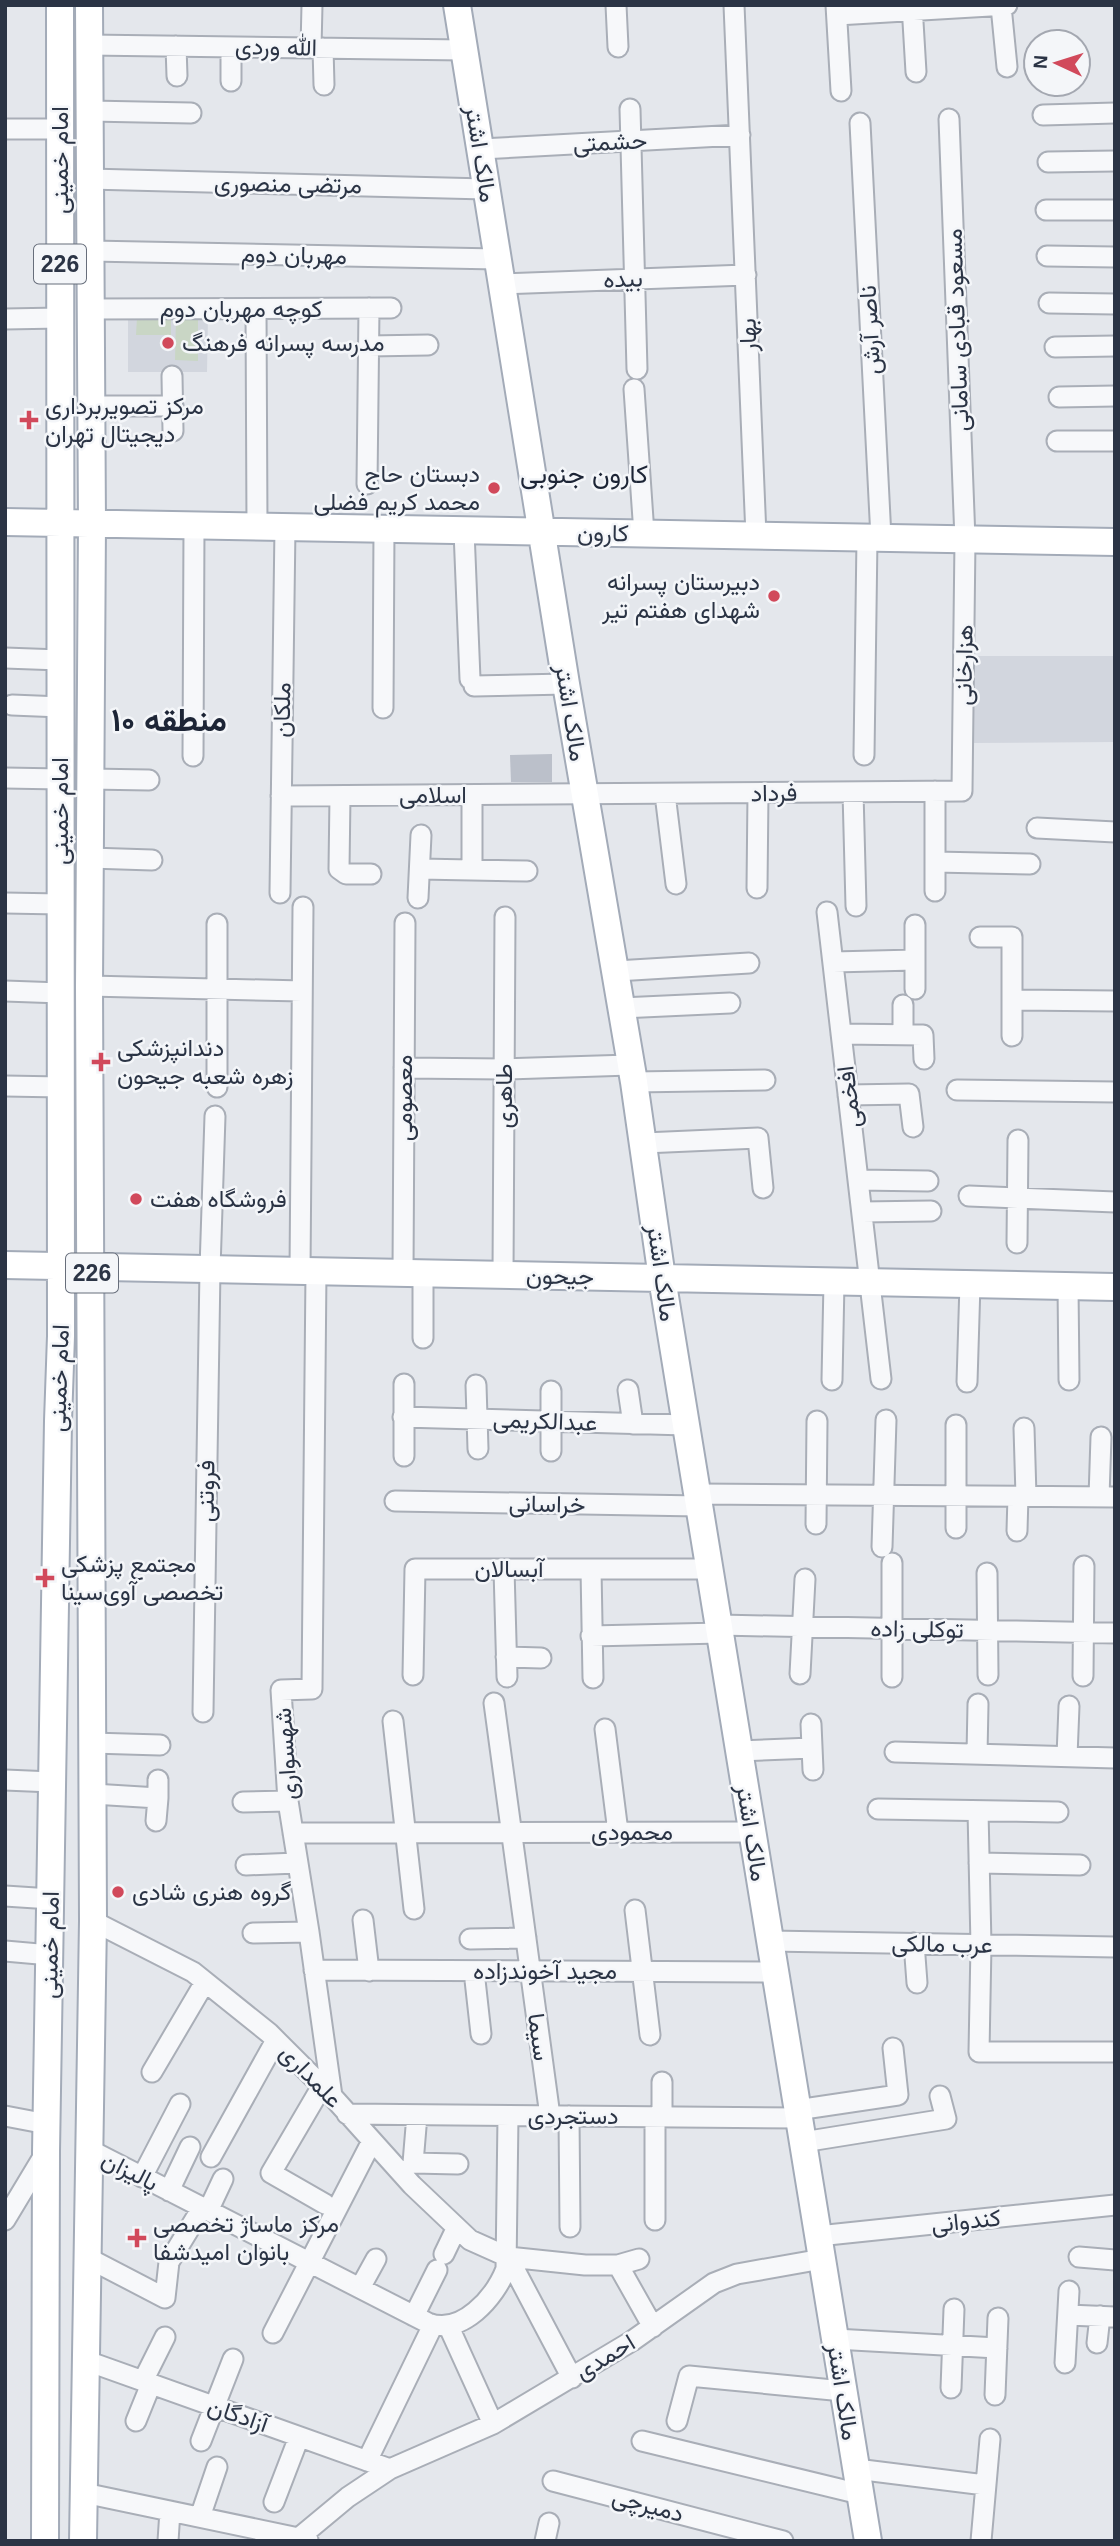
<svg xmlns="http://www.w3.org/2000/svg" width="1120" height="2546" viewBox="0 0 1120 2546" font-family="Helvetica,Vazirmatn,sans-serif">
  <rect width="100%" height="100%" fill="#e4e7ec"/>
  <path fill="#d2d6de" d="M128,314L208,315L207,372H128Z
    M972,656H1115V742L973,743Z"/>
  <path fill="#c9d6c5" d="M137,317H171V335H136Z
    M176,318H198V361L175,360Z"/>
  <path fill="#bbc0ca" d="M552,754V782H511L510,755Z"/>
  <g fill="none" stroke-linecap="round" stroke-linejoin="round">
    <g stroke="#a9aeb7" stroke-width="23">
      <path id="minor" d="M616,5L618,47
        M734,5L756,536
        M836,5L841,91
        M912,5L916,72
        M1001,6L1007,67
        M837,15L1007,5
        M89,45L464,50
        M176,46L177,76
        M311,48L312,5
        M323,48L324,85
        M231,81V47
        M630,109L637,369
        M90,111L191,113
        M1043,115L1115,113
        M860,123L881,538
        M5,129H60
        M481,149L740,135
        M1048,162L1115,161
        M89,179L486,189
        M1046,210H1115
        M91,251L497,259
        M1047,256L1115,257
        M501,284L746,275
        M1049,303L1115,304
        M91,309L391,308
        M256,309L257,527
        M5,319L60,318
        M369,346L428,345
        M1055,347L1115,346
        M172,376L173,431
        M634,389L644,534
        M1059,397L1115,396
        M90,406H173
        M1057,441H1115
        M367,484L369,308
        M464,531L470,679
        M5,658L60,660
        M474,686L566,684
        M12,705L61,707
        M383,708L384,529
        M864,755L867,538
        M193,756L194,526
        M5,778L61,779
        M90,779L149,780
        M853,792L856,906
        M665,794L676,884
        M472,795V870
        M281,796L962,791L965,540L949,119
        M340,796L339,869L346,874H371
        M1037,828L1115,832
        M90,858L152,860
        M935,862L1030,864
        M420,869L527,871
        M757,888L758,793
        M935,891V791
        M280,893L285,527
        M418,898L421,835
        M5,903L60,904
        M827,912L881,1379
        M980,937H1012V1036
        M833,962L915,960
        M616,971L749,963
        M89,986L302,991
        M915,989V925
        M5,991L61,993
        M1012,1000L1115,1001
        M621,1008L730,1003
        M841,1034L923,1035L924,1059
        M903,1035V1005
        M404,1068L504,1069L630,1065
        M634,1082L765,1080
        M5,1086L61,1087
        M217,1087V924
        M957,1090L1115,1092
        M848,1095L909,1094L913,1127
        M644,1143L758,1138L763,1188
        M858,1180L928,1181
        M969,1196L1115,1202
        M862,1212L931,1211
        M1017,1243L1018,1140
        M300,1271L303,907
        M316,1271L312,1689L281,1690L288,1801L309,1932L332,2096
        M403,1273L405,923
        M423,1274V1338
        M503,1275L505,917
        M1068,1286L1069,1380
        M832,1380L834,1282
        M967,1382L970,1284
        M404,1384V1456
        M476,1385L478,1449
        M628,1390L633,1424
        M551,1391V1451
        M403,1417L686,1425
        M956,1425V1528
        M1024,1428L1026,1496
        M697,1494L1115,1497
        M1099,1497L1101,1437
        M395,1501L699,1506
        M816,1524L817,1421
        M1017,1531L1018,1496
        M882,1547L886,1420
        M504,1569L507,1677
        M591,1569L593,1678
        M987,1573L988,1675
        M719,1625L1115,1633
        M591,1636L720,1633
        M506,1657L541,1658
        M800,1674L805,1579
        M413,1675L415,1569H709
        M1083,1676L1084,1566
        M892,1677V1563
        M494,1703L550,2116
        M203,1712L210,1269L215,1116
        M393,1721L414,1909
        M811,1724L813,1770
        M605,1729L618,1832
        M92,1743L160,1745
        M739,1751L812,1748
        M895,1752L1115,1758
        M977,1754L978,1704
        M1067,1756L1069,1706
        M5,1780L52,1782
        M93,1794L158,1798L156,1821
        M158,1798V1780
        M243,1802L288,1801
        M878,1809L1058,1812
        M978,1811L981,1945L979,2052H1115
        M293,1833L752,1832
        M979,1863L1080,1865
        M246,1865L297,1863
        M5,1896L51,1899
        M635,1910L650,2035
        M363,1920L369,1971
        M93,1921L193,1972L269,2033L332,2096L412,2185L470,2240L508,2257L585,2265H618L639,2259
        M253,1933L309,1932
        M470,1939L526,1938
        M770,1941L1115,1947
        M914,1943L917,1983
        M5,1951L50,1955
        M314,1970L775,1972
        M474,1971L481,2034
        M152,2072L205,1982
        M662,2082V2117
        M322,2086L271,2173L325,2204
        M797,2110L898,2095L893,2048
        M347,2114L799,2118
        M417,2115L413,2163L458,2164
        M5,2116L47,2124
        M569,2116L570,2227
        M803,2142L946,2119L940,2096
        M90,2150L428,2323C462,2336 495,2297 506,2269L508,2116
        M211,2157L276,2040
        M142,2177L180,2104
        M169,2191L190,2147
        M208,2211L223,2179
        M5,2220L46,2152
        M655,2220V2117
        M818,2236L1115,2205
        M444,2254L456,2229
        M508,2257L572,2378
        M1079,2257L1115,2260
        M88,2258L165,2298L169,2262L202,2208
        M618,2265L653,2327
        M360,2288L376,2259
        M1068,2315L1115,2317
        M414,2316L437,2270
        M448,2325L493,2424
        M273,2333L372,2141
        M835,2339L997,2348
        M1097,2343L1100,2316
        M87,2361L390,2469
        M1065,2363L1069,2291
        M143,2381L165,2337
        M951,2388L954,2309
        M995,2395L998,2318
        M136,2421L151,2384
        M677,2421L689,2376L843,2391
        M201,2441L233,2359
        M642,2441L860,2494
        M367,2461L433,2325
        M856,2469L985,2485
        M553,2481L783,2541
        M84,2493L308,2540
        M274,2502L299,2437
        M200,2517L217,2467
        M168,2541L170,2511
        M295,2541L348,2497L390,2469L493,2424L632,2341L714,2283L737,2274L822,2259
        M545,2541L549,2523
        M981,2541L990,2439"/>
    </g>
    <g stroke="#a3abb8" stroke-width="30">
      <path id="major" d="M457,5L566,684L634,1082L662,1278L868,2541
        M5,522L1115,542
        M5,1265L1115,1287
        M45,2541L46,2152L58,1421L61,1336L60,5
        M83,2541L93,1921L89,986L92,524L89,5"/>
    </g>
    <use href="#minor" stroke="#f7f8fa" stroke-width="19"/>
    <use href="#major" stroke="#fff" stroke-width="26"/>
  </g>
  <g fill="#d1495b" stroke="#f4f6f9" stroke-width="2.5">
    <circle cx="168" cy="343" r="7"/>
    <path d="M25.5 409.5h7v7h7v7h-7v7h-7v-7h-7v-7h7z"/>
    <circle cx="494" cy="488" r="7"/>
    <circle cx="774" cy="596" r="7"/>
    <path d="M97.5 1051.5h7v7h7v7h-7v7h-7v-7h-7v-7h7z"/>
    <circle cx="136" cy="1199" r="7"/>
    <path d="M41.5 1567.5h7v7h7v7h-7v7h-7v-7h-7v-7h7z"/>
    <circle cx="118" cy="1892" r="7"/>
    <path d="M133.5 2227.5h7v7h7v7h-7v7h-7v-7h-7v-7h7z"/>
  </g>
  <g text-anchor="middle" stroke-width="5" stroke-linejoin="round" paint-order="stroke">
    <g fill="#f4f6f9" stroke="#676e7b" stroke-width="2">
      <rect x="34" y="244.5" width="52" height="39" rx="5"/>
      <rect x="66" y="1253.5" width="52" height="39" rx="5"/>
    </g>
    <g font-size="23" font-weight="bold" fill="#2b3445">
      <text x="60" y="272">226</text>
      <text x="92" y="1281">226</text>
    </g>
    <g font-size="24" fill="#2b3445" stroke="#f4f6f9">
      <text transform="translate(276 47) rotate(1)" y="8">الله وردی</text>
      <text transform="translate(610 142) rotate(-3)" y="8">حشمتی</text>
      <text transform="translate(481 154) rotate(81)" y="8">مالک اشتر</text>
      <text transform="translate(60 160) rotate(-90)" y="8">امام خمینی</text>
      <text transform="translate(288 184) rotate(1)" y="8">مرتضی منصوری</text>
      <text transform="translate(294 255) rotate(1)" y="8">مهربان دوم</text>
      <text transform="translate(623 279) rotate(-2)" y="8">بیده</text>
      <text x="241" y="317">کوچه مهربان دوم</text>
      <text transform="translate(870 330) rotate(-93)" y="8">ناصر آرش</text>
      <text transform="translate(957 330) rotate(-92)" y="8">مسعود قبادی سامانی</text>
      <text transform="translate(748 335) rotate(-92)" y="8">بهار</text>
      <text transform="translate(603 533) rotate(1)" y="8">کارون</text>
      <text transform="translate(964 665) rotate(-89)" y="8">هزارخانی</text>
      <text transform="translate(282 710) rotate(-89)" y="8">ملکان</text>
      <text transform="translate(571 713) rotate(81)" y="8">مالک اشتر</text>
      <text transform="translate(774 793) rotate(-1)" y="8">فرداد</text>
      <text x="433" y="803">اسلامی</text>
      <text transform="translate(60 811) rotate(-90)" y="8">امام خمینی</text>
      <text transform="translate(504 1096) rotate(-90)" y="8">طاهری</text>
      <text transform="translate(849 1097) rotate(-97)" y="8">افخمی</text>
      <text transform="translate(404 1098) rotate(-90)" y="8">معصومی</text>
      <text transform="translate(662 1273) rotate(82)" y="8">مالک اشتر</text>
      <text transform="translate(560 1276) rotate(1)" y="8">جیحون</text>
      <text transform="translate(59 1378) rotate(-88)" y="8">امام خمینی</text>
      <text transform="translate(545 1421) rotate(2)" y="8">عبدالکریمی</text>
      <text transform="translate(206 1491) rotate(-89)" y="8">فروتنی</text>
      <text transform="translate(547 1504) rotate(1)" y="8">خراسانی</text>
      <text x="509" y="1577">آبسالان</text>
      <text transform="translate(917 1629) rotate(1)" y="8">توکلی زاده</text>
      <text transform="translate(286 1754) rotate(-94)" y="8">شهسواری</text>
      <text x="632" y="1840">محمودی</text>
      <text transform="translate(752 1833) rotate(81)" y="8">مالک اشتر</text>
      <text transform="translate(942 1944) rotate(1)" y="8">عرب مالکی</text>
      <text transform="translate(50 1945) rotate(-89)" y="8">امام خمینی</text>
      <text x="545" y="1979">مجید آخوندزاده</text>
      <text transform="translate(539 2037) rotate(82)" y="8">سیما</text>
      <text transform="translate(311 2076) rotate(46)" y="8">علمداری</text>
      <text x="573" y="2124">دستجردی</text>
      <text transform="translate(130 2171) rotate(27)" y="8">پالیزان</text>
      <text transform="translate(966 2221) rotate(-6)" y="8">کندوانی</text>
      <text transform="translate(605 2357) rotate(-31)" y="8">احمدی</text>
      <text transform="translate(843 2392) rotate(81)" y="8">مالک اشتر</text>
      <text transform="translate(238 2415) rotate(19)" y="8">آزادگان</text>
      <text transform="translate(648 2505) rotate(15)" y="8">دمیرچی</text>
    </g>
    <g font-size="24" fill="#2b3445" stroke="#f4f6f9" text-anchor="start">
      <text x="182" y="351">مدرسه پسرانه فرهنگ</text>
      <text x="45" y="414">مرکز تصویربرداری<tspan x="45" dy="28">دیجیتال تهران</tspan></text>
      <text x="480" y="482" text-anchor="end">دبستان حاج<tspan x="480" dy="28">محمد کریم فضلی</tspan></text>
      <text x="760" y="590" text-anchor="end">دبیرستان پسرانه<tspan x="760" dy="28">شهدای هفتم تیر</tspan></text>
      <text x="117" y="1056">دندانپزشکی<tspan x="117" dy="28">زهره شعبه جیحون</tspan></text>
      <text x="150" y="1207">فروشگاه هفت</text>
      <text x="61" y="1572">مجتمع پزشکی<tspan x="61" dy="28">تخصصی آوی‌سینا</tspan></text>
      <text x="132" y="1900">گروه هنری شادی</text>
      <text x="153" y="2232">مرکز ماساژ تخصصی<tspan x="153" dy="28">بانوان امیدشفا</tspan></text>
    </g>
    <g font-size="26" fill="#1d2536" stroke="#f4f6f9">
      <text x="584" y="483">کارون جنوبی</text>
    </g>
    <g font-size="32" font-weight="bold" fill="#1d2536" stroke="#f4f6f9">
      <text x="169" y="731">منطقه ۱۰</text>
    </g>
  </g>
  <rect width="1120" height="2546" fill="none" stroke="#2b3445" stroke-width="14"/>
  <g transform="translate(1057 63) rotate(274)"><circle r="33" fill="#f4f6f9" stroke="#a4a8b1" stroke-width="2"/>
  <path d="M0-5L12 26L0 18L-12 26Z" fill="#d1495b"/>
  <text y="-10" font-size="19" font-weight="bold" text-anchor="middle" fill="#2b3445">N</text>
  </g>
</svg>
